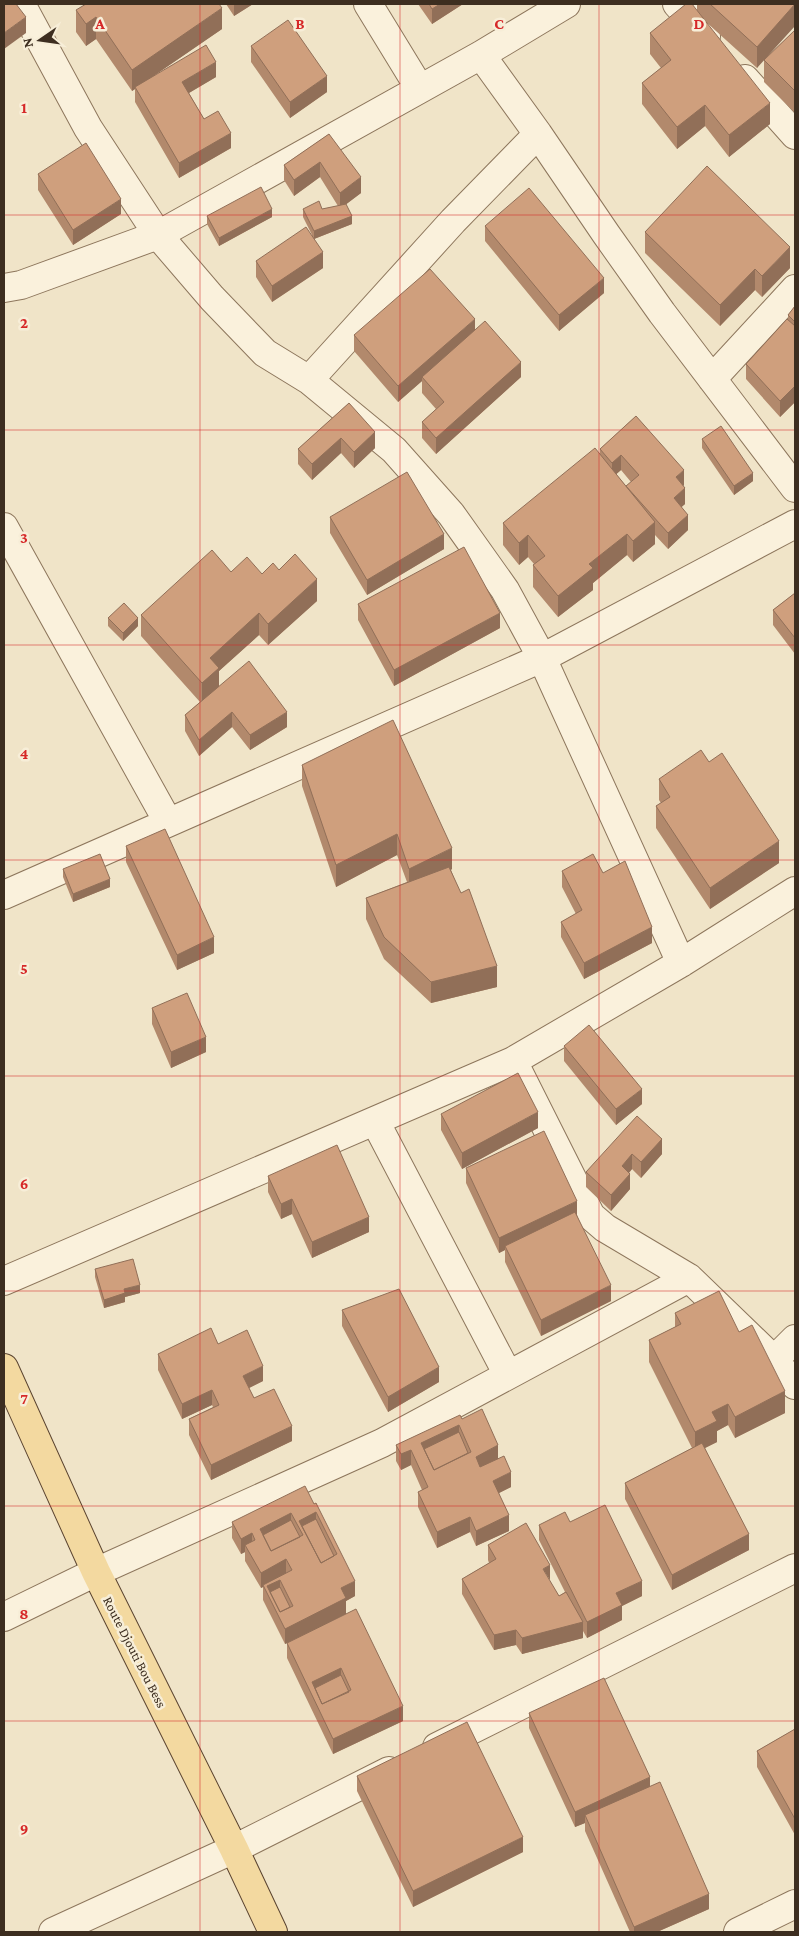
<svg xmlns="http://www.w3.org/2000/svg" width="799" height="1936" viewBox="0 0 799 1936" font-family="'Crimson Pro',serif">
  <rect width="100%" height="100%" fill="#f0e4c8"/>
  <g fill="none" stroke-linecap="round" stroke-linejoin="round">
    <g stroke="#8d765c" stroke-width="30">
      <path id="minor" d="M21,4L88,128L158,235L212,298L265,353L309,380L394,450L451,514L505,590L542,658L681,963
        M368,4L420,89
        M677,4L706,36
        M481,55L538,134L606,234L662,313L795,488
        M745,79L795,135
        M4,288L21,285L158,235L481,55L566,4
        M712,379L795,289
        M309,380L453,221L538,134
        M4,527L168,822
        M4,895L542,658L795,524
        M513,1061L591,1216L605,1228L689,1278L774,1360L795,1385
        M375,1121L508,1375
        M4,1281L513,1061L681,963L795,891
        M774,1360L795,1339
        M4,1617L96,1572L382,1443L689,1278
        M437,1747L795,1568
        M53,1932L234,1849L389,1771
        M738,1932L795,1904"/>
    </g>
    <g stroke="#5b4430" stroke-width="30">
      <path id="major" d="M4,1368L96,1572L234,1849L273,1932"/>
    </g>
    <use href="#minor" stroke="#faf1dc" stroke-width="28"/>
    <use href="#major" stroke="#f3d9a0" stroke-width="28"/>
  </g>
  <path fill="#b2896c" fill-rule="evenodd" d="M226,4H253L234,16Z
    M418,4H463L432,24Z
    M697,4H795L757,68L706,22L770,124L729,157L705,126L677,149L642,104V83L661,68L650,54V33L697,11Z
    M76,10L222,29L155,75L216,77L189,93L204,119L231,148L179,178L135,102V89L132,91L96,39L86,46L76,32Z
    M795,30V113L764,82V60Z
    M251,46L327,92L290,118L251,62Z
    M329,134L361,193L346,204L352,224L314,239L323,268L272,302L256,277V261L312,235L303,217V209H322L338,206L320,177L294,196L284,180V165Z
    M38,174L121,214L73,245L38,190Z
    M207,216L272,217L219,246L207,224Z
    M485,226L604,293L559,331L485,241Z
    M645,232L790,268L762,297L755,290L720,326L645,253Z
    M795,306V402L780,417L746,379V364L788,319V315Z
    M475,330L521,377L436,454L422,438V422L436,409L422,393V381L398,402L354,351V335Z
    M349,403L375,448L354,468L341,453L312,480L298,464V449Z
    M636,416L684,485L683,486L685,504L681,507L688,530L668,549L655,535V544L633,562L627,555L593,583V590L558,617L533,587V565L534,564L528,557L519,565L503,545V523L600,454V449ZM621,470L631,482L626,486L616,474Z
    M702,439L753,481L734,495L702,448Z
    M330,517L444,549L367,595L330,533Z
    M279,570L317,601L268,645L259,635L219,671V687L287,727L250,750L232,727L199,756L185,731V715L200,702L141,636V615L231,572L262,574Z
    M795,593V654L773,625V610Z
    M358,604L500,628L394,686L358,620Z
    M108,618L138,626L123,641L108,626Z
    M709,762L779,863L710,909L656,828V806L661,803L659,800V779Z
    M302,765L452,869L451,870L497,987L431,1003L384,959L366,919V898L407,882L397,855L336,887L302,786Z
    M126,846L214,953L177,970L126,862Z
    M63,869L110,887L73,902L63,877Z
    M562,871L603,873L652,943L584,979L561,937V922L576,914L562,887Z
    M152,1008L206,1052L171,1068L152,1024Z
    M564,1046L642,1104L616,1125L564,1061Z
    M441,1114L538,1128L462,1169L441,1130Z
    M662,1139V1154L641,1178L632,1169L629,1173L630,1189L611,1211L586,1187V1172Z
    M466,1168L577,1215L611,1301L541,1336L505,1262V1250L499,1253L466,1183Z
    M268,1176L369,1232L312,1258L292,1214L281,1219L268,1192Z
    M95,1269L140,1293L125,1297V1302L104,1308L95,1277Z
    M342,1310L439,1382L388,1412L342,1326Z
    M675,1313L739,1332L785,1413L735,1438L728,1425L717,1431V1442L705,1448L749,1550L672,1590L625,1499V1483L692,1448L649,1362V1340L675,1327Z
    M218,1344L263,1381L249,1388L254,1398L292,1441L211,1480L189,1435V1419L213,1407L212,1405L182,1419L158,1370V1354Z
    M462,1419L498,1459L511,1487L499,1493L509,1531L476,1546L470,1532L437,1548L418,1507V1492L422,1490L411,1465L401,1470L396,1461V1445Z
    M316,1503L355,1596L346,1601V1614L304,1635L403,1721L333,1754L287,1658V1643L285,1644L263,1600V1587L261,1588L245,1561V1552L241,1554L232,1538V1522L314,1504Z
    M570,1522L642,1596L622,1606V1620L587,1638L583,1631V1638L522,1654L516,1645L494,1650L462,1594V1579L489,1563L488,1560V1545L549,1581L559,1596L565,1592L539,1540V1525Z
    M529,1713L650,1787L709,1909L657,1932H630L585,1831V1823L575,1827L529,1728Z
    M795,1729V1835L757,1767V1751Z
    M357,1776L523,1852L413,1907L357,1791Z"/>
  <path fill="#916f58" d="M234,4H253L234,16Z
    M440,4H463L432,24V9Z
    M795,4V26L757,68V47Z
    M222,8V29L136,88L135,87V89L132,91V70Z
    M26,17V33L4,49V33Z
    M96,17V39L86,46V24Z
    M216,62V77L182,97V82Z
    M327,76V92L290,118V102Z
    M770,103V124L729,157V135Z
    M705,105V126L677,149V127Z
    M231,133V148L179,178V163Z
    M320,162V177L294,196V180Z
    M361,177V193L340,209V193Z
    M121,199V214L73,245V230Z
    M272,209V217L219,246V238Z
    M352,216V224L314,239V231Z
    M790,247V268L762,297V276Z
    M323,252V268L272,302V286Z
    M755,269V290L720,326V305Z
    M604,278V293L559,331V315Z
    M475,319V335L422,377V381L398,402V386Z
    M521,362V377L436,454V438Z
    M795,386V402L780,417V401Z
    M375,432V448L354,468V452Z
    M341,438V453L312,480V464Z
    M621,455V470L612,478V463Z
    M684,470V485L676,493V477Z
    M753,473V481L734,495V486Z
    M685,488V504L674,514V498Z
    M688,515V530L668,549V533Z
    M655,522V544L633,562V541Z
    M444,534V549L367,595V580Z
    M627,534V555L593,583V590L558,617V596L589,564Z
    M528,535V557L519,565V543Z
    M317,579V601L268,645V624Z
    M259,613V635L219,671V690L202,704V683L210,658Z
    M500,613V628L394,686V670Z
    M138,618V626L123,641V633Z
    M232,712V727L199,756V740Z
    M287,712V727L250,750V735Z
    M397,834V855L336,887V865Z
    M779,841V863L710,909V888Z
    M452,848V869L409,890V869Z
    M110,879V887L73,902V894Z
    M652,927V943L584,979V963Z
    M214,937V953L177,970V955Z
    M497,966V987L431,1003V982Z
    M206,1037V1052L171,1068V1052Z
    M642,1089V1104L616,1125V1109Z
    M538,1112V1128L462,1169V1153Z
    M662,1139V1154L641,1178V1162Z
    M632,1154V1169L622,1181V1166Z
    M630,1174V1189L611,1211V1195Z
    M292,1199V1214L281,1219V1204Z
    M577,1201V1216L505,1246V1250L499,1253V1238Z
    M369,1217V1232L312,1258V1242Z
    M140,1285V1293L125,1297V1302L104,1308V1300L124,1289Z
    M611,1285V1301L541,1336V1320Z
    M263,1366V1381L243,1391V1376Z
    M439,1367V1382L388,1412V1397Z
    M212,1390V1405L182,1419V1404Z
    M785,1391V1413L735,1438V1417Z
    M728,1404V1425L717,1431V1442L695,1453V1432L712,1412Z
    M459,1425V1440L421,1450V1443Z
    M292,1426V1441L211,1480V1465Z
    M498,1445V1461L476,1472V1457Z
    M411,1450V1465L401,1470V1454Z
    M511,1472V1487L493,1496V1481Z
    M316,1512V1528L303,1534L299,1521Z
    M291,1513V1529L260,1536V1529Z
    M509,1515V1531L476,1546V1531Z
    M470,1517V1532L437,1548V1532Z
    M252,1533V1548L245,1545V1552L241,1554V1539Z
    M749,1534V1550L672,1590V1575Z
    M286,1559V1575L263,1585V1587L261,1588V1573Z
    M550,1565V1580L543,1569Z
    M280,1580V1596L267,1592V1586Z
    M355,1581V1596L346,1601V1614L285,1644V1629L341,1588Z
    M642,1581V1596L622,1606V1620L587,1638V1622L616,1593Z
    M583,1622V1638L522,1654V1638Z
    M516,1630V1645L494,1650V1635Z
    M341,1668V1684L315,1696L312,1682Z
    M403,1706V1721L333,1754V1739Z
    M650,1777V1793L585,1815V1823L575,1827V1812Z
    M523,1837V1852L413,1907V1891Z
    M709,1894V1909L657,1932H634V1927Z"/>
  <path fill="#cf9f7d" stroke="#916f58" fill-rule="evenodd" d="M4,4H16L26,17L4,33Z
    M86,4H219L222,8L132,70L96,17L86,24L76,10Z
    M429,4H440L432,9Z
    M686,4H692L770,103L729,135L705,105L677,127L642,83L671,60L650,33Z
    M710,4H795L757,47Z
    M288,20L327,76L290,102L251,46Z
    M795,30V91L764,60Z
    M206,45L216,62L182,82L204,119L218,111L231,133L179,163L135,87Z
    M329,134L361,177L340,193L320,162L294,180L284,165Z
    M86,143L121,199L73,230L38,174Z
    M707,166L790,247L762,276L755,269L720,305L645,232Z
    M261,187L272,209L219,238L207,216Z
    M529,188L604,278L559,315L485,226Z
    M319,201L322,209L346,204L352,216L314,231L303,209Z
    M306,227L323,252L272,286L256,261Z
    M430,269L475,319L398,386L354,335Z
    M795,306V322L788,315Z
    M787,319L795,326V386L780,401L746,364Z
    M485,321L521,362L436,438L422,422L444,402L422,377Z
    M349,403L375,432L354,452L341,438L312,464L298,449Z
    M636,416L684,470L676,477L685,488L674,498L688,515L668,533L626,486L639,475L621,455L612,463L600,449Z
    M721,426L753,473L734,486L702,439Z
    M595,448L655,522L633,541L627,534L589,564L593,568L558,596L533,565L545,556L528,535L519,543L503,523Z
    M407,472L444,534L367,580L330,517Z
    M464,547L500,613L394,670L358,604Z
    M212,550L231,572L247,557L262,574L273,563L279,570L295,554L317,579L268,624L259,613L210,658L219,668L202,683L141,615Z
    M795,593V638L773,610Z
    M124,603L138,618L123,633L108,618Z
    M249,661L287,712L250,735L232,712L199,740L185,715Z
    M393,720L452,848L409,869L397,834L336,865L302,765Z
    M701,750L709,762L722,753L779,841L710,888L656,806L670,797L659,779Z
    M165,829L214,937L177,955L126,846Z
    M100,854L110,879L73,894L63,869Z
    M593,854L603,873L625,861L652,927L584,963L561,922L582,910L562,871Z
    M449,867L461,893L469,889L497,966L431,982L384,937L366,898Z
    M187,993L206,1037L171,1052L152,1008Z
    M589,1025L642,1089L616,1109L564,1046Z
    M518,1073L538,1112L462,1153L441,1114Z
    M637,1116L662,1139L641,1162L632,1154L622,1166L630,1174L611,1195L586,1172Z
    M544,1131L577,1201L499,1238L466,1168Z
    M337,1145L369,1217L312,1242L292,1199L281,1204L268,1176Z
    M575,1212L611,1285L541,1320L505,1246Z
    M133,1259L140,1285L124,1289L125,1293L104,1300L95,1269Z
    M399,1289L439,1367L388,1397L342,1310Z
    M719,1291L739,1332L752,1325L785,1391L735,1417L728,1404L712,1412L717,1421L695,1432L649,1340L681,1324L675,1313Z
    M211,1328L218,1344L247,1330L263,1366L243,1376L254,1398L274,1389L292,1426L211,1465L189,1419L219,1405L212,1390L182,1404L158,1354Z
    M482,1409L498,1445L476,1457L480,1467L504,1456L511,1472L493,1481L509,1515L476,1531L470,1517L437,1532L418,1492L428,1487L411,1450L401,1454L396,1445L460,1415L462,1419ZM459,1425L471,1452L434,1470L421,1443Z
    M459,1432L468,1453L434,1470L424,1449Z
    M702,1443L749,1534L672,1575L625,1483Z
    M305,1486L314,1504L316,1503L355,1581L341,1588L346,1598L285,1629L263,1585L292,1570L286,1559L261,1573L245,1545L255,1540L252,1533L241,1539L232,1522ZM316,1512L337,1554L321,1563L299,1521ZM291,1513L303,1535L271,1551L260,1529ZM280,1580L293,1606L280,1612L267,1586Z
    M605,1505L642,1581L616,1593L622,1605L587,1622L539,1525L565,1512L570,1522Z
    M316,1519L334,1556L321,1563L302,1526Z
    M291,1520L300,1537L271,1551L263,1535Z
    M526,1523L550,1565L543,1569L559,1596L566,1592L583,1622L522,1638L516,1630L494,1635L462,1579L496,1559L488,1545Z
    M280,1587L290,1607L280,1612L270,1592Z
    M356,1609L403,1706L333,1739L287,1643ZM341,1668L351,1690L322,1704L312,1682Z
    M341,1675L349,1692L322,1704L315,1688Z
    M604,1678L650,1777L575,1812L529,1713Z
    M467,1722L523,1837L413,1891L357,1776Z
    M795,1729V1819L757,1751Z
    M660,1782L709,1894L634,1927L585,1815Z"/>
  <path fill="none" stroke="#d62828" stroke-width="1" stroke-opacity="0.55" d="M200,4V1932M400,4V1932M599,4V1932M4,215H795M4,430H795M4,645H795M4,860H795M4,1076H795M4,1291H795M4,1506H795M4,1721H795"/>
  <g text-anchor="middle" stroke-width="5" stroke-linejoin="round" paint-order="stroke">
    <g font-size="14" fill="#3d2e20" stroke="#f7eed8">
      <text transform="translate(135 1652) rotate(63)" y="5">Route Djouti Bou Bess</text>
    </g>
  </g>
  <g font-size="16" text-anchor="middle" font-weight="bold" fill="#d62828" stroke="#f7eed8" stroke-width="5" stroke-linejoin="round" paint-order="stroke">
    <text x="100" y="29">A</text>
    <text x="300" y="29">B</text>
    <text x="499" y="29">C</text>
    <text x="699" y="29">D</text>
    <text x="24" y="113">1</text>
    <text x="24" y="328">2</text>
    <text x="24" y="543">3</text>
    <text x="24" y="759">4</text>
    <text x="24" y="974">5</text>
    <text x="24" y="1189">6</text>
    <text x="24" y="1404">7</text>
    <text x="24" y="1619">8</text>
    <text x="24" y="1834">9</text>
  </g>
  <rect width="799" height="1936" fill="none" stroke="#3d2e20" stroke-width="10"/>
  <g transform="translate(40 40) rotate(257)" stroke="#f7eed8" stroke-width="4" paint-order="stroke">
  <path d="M0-4L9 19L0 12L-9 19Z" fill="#3d2e20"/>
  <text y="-8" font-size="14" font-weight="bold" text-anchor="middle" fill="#3d2e20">N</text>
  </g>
</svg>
